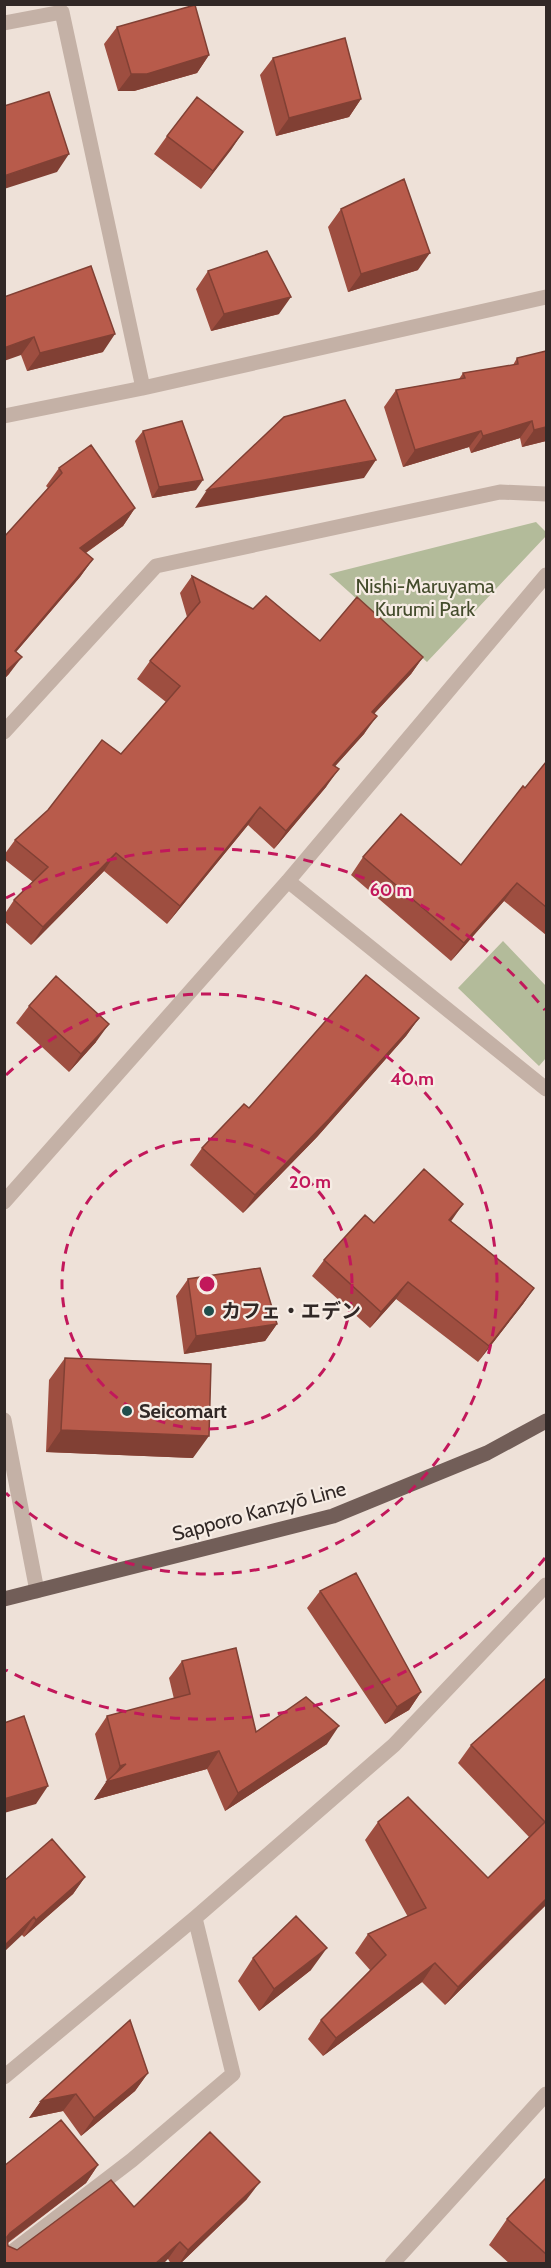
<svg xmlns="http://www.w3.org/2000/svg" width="551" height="2268" viewBox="0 0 551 2268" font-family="Cabin,'Noto Sans JP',sans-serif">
  <rect width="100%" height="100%" fill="#eee1d8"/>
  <path fill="#b3bb9a" d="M536,522L546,532V536L427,662L329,574Z
    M503,941L546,986V1058L539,1066L458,988Z"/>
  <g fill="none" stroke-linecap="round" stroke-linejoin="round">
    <path stroke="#c4b1a6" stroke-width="15" d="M4,23L62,12L143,388
      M4,416L143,388L546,297
      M4,732L156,566L500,492L546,494
      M288,881L546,1089
      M4,1202L288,881L546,575
      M4,1420L37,1591
      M4,2077L195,1918L394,1745L546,1585
      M4,2258L132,2160L233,2074L195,1918
      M392,2264L546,2094"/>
    <path stroke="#725e58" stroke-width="15" d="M4,1599L333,1516L487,1453L546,1421"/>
  </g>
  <path fill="#9e4e40" d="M117,27L209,55L197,73L134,91H118L104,44Z
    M273,58L361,99L349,117L276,136L260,75Z
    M243,132L201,189L154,154L167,136Z
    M341,209L418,270L348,292L328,227Z
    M208,271L279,314L211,331L196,289Z
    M4,297L103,352L27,371L21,355Z
    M517,358L546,441L522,447L520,438L471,453L469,447L403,467L384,407L396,390L459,379L463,373L513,365Z
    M143,431L196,490L152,498L135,441Z
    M59,468L135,508L123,526L86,553L93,559L80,577L16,652L9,674L4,679V537L48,488L46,486Z
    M192,576L253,609L320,641L423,657L411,674L374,714L364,734L335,766L326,787L274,849L248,825L167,924L104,871L31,945L4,921V915L14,900L33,882L4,859V855L15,840L121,754L166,702L137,679L150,661L187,617L180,593Z
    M546,762V935L504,901L451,961L351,875L363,857L461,865Z
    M29,1006L96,1042L69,1072L16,1023Z
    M419,1018L406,1036L317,1137L243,1213L190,1165L202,1148L249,1108Z
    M451,1221L534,1288L523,1304L478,1362L396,1299L370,1328L312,1276L324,1260L374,1223Z
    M188,1279L277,1324L265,1341L184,1354L176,1296Z
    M65,1358L193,1458L46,1452L49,1380Z
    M320,1591L421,1692L409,1710L385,1724L307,1608Z
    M182,1661L256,1732L327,1744L225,1811L207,1769L94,1800L107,1781L95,1734L107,1716L174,1699L169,1678Z
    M546,1678V1905L445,2005L422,1982L323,2056L308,2039L321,2020L370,1970L355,1953L368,1934L408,1917L365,1840L378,1822L488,1878L529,1837L458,1763L471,1745Z
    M85,1877L73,1894L24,1937L22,1935L4,1881Z
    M253,1958L311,1970L259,2011L238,1981Z
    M148,2073L135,2091L81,2136L63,2111L29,2118L41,2101Z
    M98,2165L86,2183L8,2243V2246L17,2250L134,2207L247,2199L180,2264H171L168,2259L4,2264V2166Z
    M546,2178V2264H510L489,2245L507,2219Z"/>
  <path fill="#814034" d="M209,55L197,73L134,91H118L131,74Z
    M361,99L349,117L276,136L289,118Z
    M243,132L231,150L201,189L213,171Z
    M69,154L57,172L4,189V176Z
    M430,253L418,270L348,292L361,274Z
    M291,297L279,314L211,331L224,314Z
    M115,334L103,352L27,371L40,353Z
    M34,337L21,355L4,361V348Z
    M532,421L520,438L471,453L483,436Z
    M546,427V441L522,447L534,430Z
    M481,431L469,447L403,467L415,450Z
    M376,460L364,478L195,508L207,490Z
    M203,480L196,490L152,498L159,487Z
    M135,508L123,526L67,566L80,548Z
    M93,559L80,577L4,666L15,651Z
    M22,657L9,674L4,679V673Z
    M423,657L411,674L360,729L372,712Z
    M377,716L364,734L321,782L333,765Z
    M339,769L326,787L274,849L286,831Z
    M260,807L248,825L167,924L180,906Z
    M116,853L104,871L31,945L43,927Z
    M517,883L504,901L451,961L464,943Z
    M419,1018L406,1036L317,1137L243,1213L255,1195Z
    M109,1024L96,1042L69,1072L81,1054Z
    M463,1204L452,1220L438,1236L449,1220Z
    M408,1282L396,1299L370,1328L381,1312Z
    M534,1288L523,1304L478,1362L489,1346Z
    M277,1324L265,1341L184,1354L196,1336Z
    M61,1430L209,1436L193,1458L46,1452Z
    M421,1692L409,1710L385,1724L397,1707Z
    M339,1726L327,1744L225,1811L238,1793Z
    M219,1751L207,1769L94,1800L106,1782L110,1781L120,1766Z
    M48,1786L36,1804L4,1813V1799Z
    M85,1877L73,1894L24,1937L36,1920Z
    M546,1899V1905L445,2005L458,1987Z
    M34,1917L22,1935L4,1952V1946Z
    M327,1948L311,1970L259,2011L274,1989Z
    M435,1963L422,1982L323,2056L336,2038Z
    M148,2073L135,2091L81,2136L94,2118Z
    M76,2094L63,2111L29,2118L41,2101Z
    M98,2165L86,2183L4,2245V2241L10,2233Z
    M260,2182L247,2199L180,2264H179L188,2250Z
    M180,2242L168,2259L163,2264H155Z"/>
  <path fill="#b85b4b" stroke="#814034" stroke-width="1.5" d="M195,5L209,55L147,74H131L117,27Z
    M345,38L361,99L289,118L273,58Z
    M49,92L69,154L4,176V106Z
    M197,97L243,132L213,171L167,136Z
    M404,179L430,253L361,274L341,209Z
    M267,251L291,297L224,314L208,271Z
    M91,266L115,334L40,353L34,337L4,348V297Z
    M546,351V427L534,430L532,421L483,436L481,431L415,450L396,390L465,378L463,373L518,364L517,358Z
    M345,400L376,460L207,490L284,417Z
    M182,421L203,480L159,487L143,431Z
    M91,445L135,508L80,548L93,559L15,651L22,657L4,673V537L62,473L59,468Z
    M192,576L253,609L266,596L320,641L357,597L423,657L372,712L377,716L333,765L339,769L286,831L260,807L180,906L116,853L43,927L14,900L48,867L15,840L48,810L102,740L121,754L180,686L150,661L200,602Z
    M546,762V907L517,883L464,943L363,857L401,814L461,865L523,786L525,788Z
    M366,975L419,1018L329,1119L255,1195L202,1148L244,1104L249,1108Z
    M56,976L109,1024L81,1054L29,1006Z
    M424,1169L463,1204L449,1220L534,1288L489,1346L408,1282L381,1312L324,1260L365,1215L374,1223Z
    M260,1268L277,1324L196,1336L188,1279Z
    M65,1358L211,1364L209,1436L61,1430Z
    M356,1573L421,1692L397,1707L320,1591Z
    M236,1648L256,1732L306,1697L339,1726L238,1793L219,1751L106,1782L126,1764L120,1766L107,1716L190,1694L182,1661Z
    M546,1678V1899L458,1987L435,1963L336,2038L321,2020L386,1955L368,1934L426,1908L378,1822L408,1797L488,1878L545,1822L471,1745Z
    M24,1716L48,1786L4,1799V1723Z
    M52,1839L85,1877L36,1920L34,1917L4,1946V1881Z
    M296,1916L327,1948L274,1989L253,1958Z
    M130,2020L148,2073L94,2118L76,2094L41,2101Z
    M61,2120L98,2165L10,2233L7,2237L8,2246L17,2250L111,2180L134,2207L210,2132L260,2182L188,2250L180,2242L155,2264H4V2166Z
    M546,2178V2254L507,2219Z"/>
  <g fill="none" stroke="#c2185b" stroke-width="3" stroke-dasharray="10 8">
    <circle cx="207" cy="1284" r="145"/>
    <path d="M6 1075A290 290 0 1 1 6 1493"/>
    <path d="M545 1558A435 435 0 0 1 6 1670M6 898A435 435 0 0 1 545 1010"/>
  </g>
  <g fill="#204e4c" stroke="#f6ece4" stroke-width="2">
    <circle cx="209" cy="1311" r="6"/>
    <circle cx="127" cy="1411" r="6"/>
  </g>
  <g text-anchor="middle" stroke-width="4.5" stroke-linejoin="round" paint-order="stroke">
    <g font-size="20" fill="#444c2c" stroke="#f6ece4">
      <text x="425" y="593">Nishi-Maruyama<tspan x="425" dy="23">Kurumi Park</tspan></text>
    </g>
    <g font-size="20" font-weight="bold" fill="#312826" stroke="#f6ece4" text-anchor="start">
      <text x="221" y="1318">カフェ・エデン</text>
      <text x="139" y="1418">Seicomart</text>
    </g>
    <g font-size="20" fill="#312826" stroke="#f6ece4">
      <text transform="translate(259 1511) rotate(-15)" y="7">Sapporo Kanzyō Line</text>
    </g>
  </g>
  <circle cx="207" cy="1284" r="9" fill="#c2185b" stroke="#f6ece4" stroke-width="3"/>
  <g font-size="18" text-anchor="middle" font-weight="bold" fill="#c2185b" stroke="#f6ece4" stroke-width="4.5" stroke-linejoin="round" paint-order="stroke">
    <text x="391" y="896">60 m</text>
    <text x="412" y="1085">40 m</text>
    <text x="310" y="1188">20 m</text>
  </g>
  <rect width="551" height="2268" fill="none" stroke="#312826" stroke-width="12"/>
</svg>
